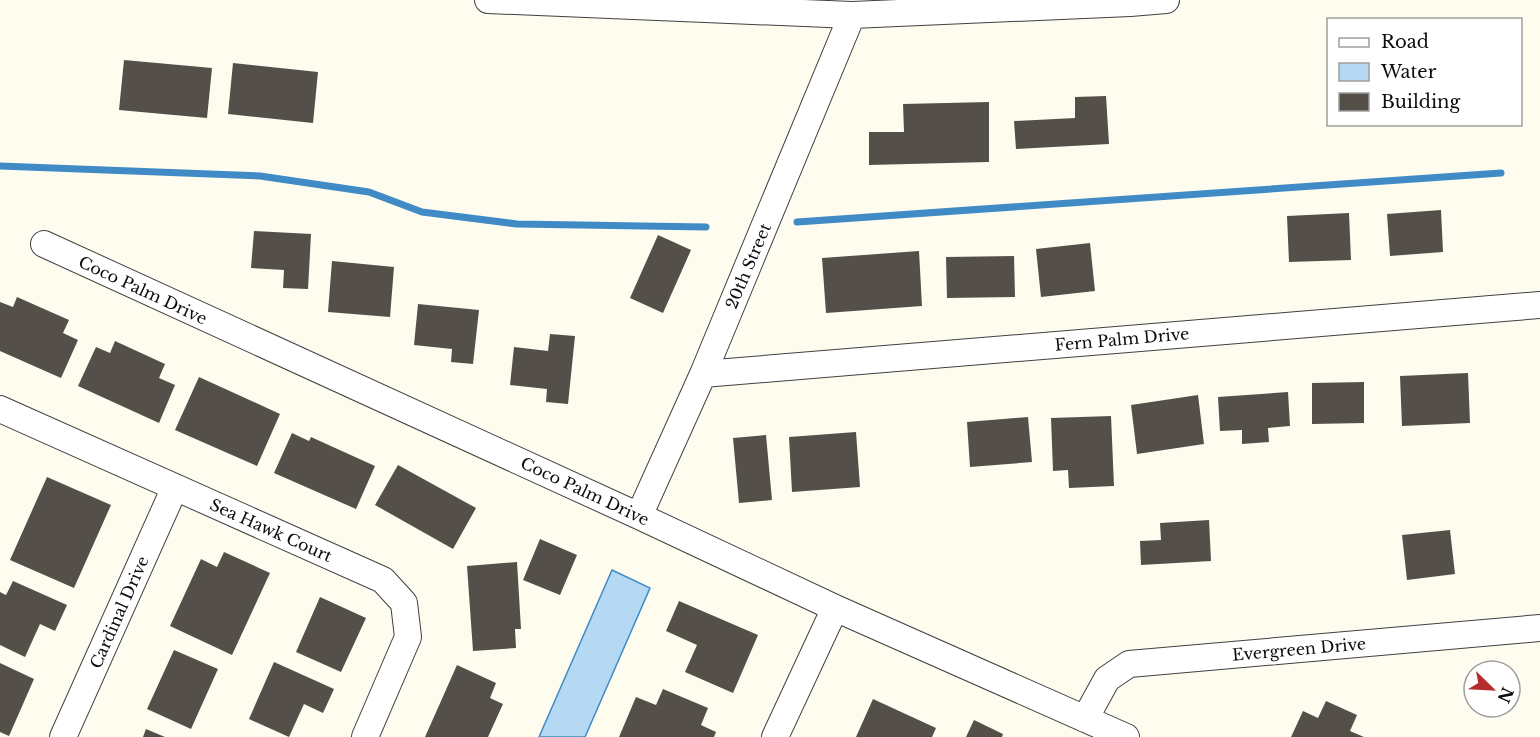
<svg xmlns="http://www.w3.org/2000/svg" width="1540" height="737" viewBox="0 0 1540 737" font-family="'Libre Baskerville',serif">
  <rect width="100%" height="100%" fill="#fefcee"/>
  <path fill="#b5d9f3" stroke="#408bc6" stroke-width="1.5" d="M612,570L650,588L585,737H539Z"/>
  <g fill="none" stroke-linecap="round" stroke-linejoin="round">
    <path stroke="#408bc6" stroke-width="7" d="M0,166L260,176L369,192L422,212L517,224L706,227
      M797,222L1501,173"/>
  </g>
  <path fill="#554f4a" d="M124,60L212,68L207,118L119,110Z
    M233,63L318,72L313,123L228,114Z
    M1106,96L1109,144L1016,149L1014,121L1075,118V97Z
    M989,102V162L869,165V132H904L903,104Z
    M1441,210L1443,252L1390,256L1387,214Z
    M1349,213L1351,260L1289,262L1287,216Z
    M254,231L311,234L308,289L283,288L284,270L251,268Z
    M658,235L691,250L663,313L630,298Z
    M1090,243L1095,291L1041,297L1036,249Z
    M919,251L922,306L826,313L822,258Z
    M1014,256L1015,297L947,298L946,257Z
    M332,261L394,267L390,317L328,312Z
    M17,297L69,320L63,333L78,340L61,378L0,351V302L13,307Z
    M418,304L479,310L473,364L451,362L452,349L414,345Z
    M550,334L575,336L568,404L546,402L547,389L510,385L514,347L548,351Z
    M115,341L165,364L159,378L175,385L159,423L78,386L96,347L110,353Z
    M1468,373L1470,423L1402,426L1400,376Z
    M199,377L280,414L257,466L175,430Z
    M1364,382V423L1312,424V383Z
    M1288,392L1290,426L1268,428L1269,442L1242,444V430L1220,431L1218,397Z
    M1198,395L1204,444L1137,454L1131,405Z
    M1111,416L1114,486L1069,488L1068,470L1053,471L1051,418Z
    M1028,417L1032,462L970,467L967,422Z
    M856,432L860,487L792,492L789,437Z
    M292,433L309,441L311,437L375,466L356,509L274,473Z
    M766,435L772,500L739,503L733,438Z
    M398,465L476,508L453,549L375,505Z
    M47,477L111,505L74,588L10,560Z
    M1209,520L1211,561L1141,565L1140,541L1161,540L1160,523Z
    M1450,530L1455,574L1407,580L1402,535Z
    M540,539L577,555L560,595L523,580Z
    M224,552L270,573L232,655L170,626L201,559L217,567Z
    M517,562L521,629H515L516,648L473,651L467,566Z
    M13,581L67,605L55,631L40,624L25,657L0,645V592L6,595Z
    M320,597L366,618L341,672L296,652Z
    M679,601L758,635L733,693L685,672L697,645L666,631Z
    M174,650L218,669L191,729L147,709Z
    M274,662L334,689L323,713L304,704L289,737L249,719Z
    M0,663L34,679L9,736L0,732Z
    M457,665L496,683L490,698L503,704L488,737H425Z
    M663,689L708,708L701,725L716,732L714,737H619L636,697L656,705Z
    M873,699L936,728L932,737H856Z
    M1326,701L1357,715L1350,731L1364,737H1291L1303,711L1318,718Z
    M974,720L1003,734L1002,737H966Z
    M146,729L165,737H143Z"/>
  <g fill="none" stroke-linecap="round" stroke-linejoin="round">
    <g stroke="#404040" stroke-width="28">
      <path id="street" d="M488,0L852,15L1130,3L1166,0
        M44,244L639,516L835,608L1126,737
        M703,374L1540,305
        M0,409L383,580L404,603L408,637L365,737
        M639,516L703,374L852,15
        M1085,719L1107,679L1129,664L1540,628
        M63,737L175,487
        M775,737L835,608"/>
    </g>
    <use href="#street" stroke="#fff" stroke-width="26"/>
  </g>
  <g text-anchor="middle" stroke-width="6" stroke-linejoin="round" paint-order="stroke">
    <g font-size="16" fill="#0d0d0d" stroke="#fff">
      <text transform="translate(748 266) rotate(-67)" y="6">20th Street</text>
      <text transform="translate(143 290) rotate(25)" y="6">Coco Palm Drive</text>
      <text transform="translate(1122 339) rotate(-5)" y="6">Fern Palm Drive</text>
      <text transform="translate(585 491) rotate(25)" y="6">Coco Palm Drive</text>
      <text transform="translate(271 530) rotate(24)" y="6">Sea Hawk Court</text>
      <text transform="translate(119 612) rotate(-66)" y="6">Cardinal Drive</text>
      <text transform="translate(1299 649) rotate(-5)" y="6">Evergreen Drive</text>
    </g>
  </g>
  <rect x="1327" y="18" width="195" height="108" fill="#ffffff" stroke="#9e9e9e" stroke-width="1.5"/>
  <rect x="1339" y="38" width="30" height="9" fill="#ffffff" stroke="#9e9e9e" stroke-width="1.5"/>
  <text x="1381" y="48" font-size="18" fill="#0d0d0d">Road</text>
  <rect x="1339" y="63" width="30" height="18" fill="#b5d9f3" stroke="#9e9e9e" stroke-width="1.5"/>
  <text x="1381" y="78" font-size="18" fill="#0d0d0d">Water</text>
  <rect x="1339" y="93" width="30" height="18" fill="#554f4a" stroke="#9e9e9e" stroke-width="1.5"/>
  <text x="1381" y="108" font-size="18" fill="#0d0d0d">Building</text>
  <g transform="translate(1492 689) rotate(114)"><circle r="28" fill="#ffffff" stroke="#9e9e9e" stroke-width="1.5"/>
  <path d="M0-4.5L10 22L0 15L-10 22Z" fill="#b62c2d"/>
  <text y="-9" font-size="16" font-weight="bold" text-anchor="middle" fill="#0d0d0d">N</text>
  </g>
</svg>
